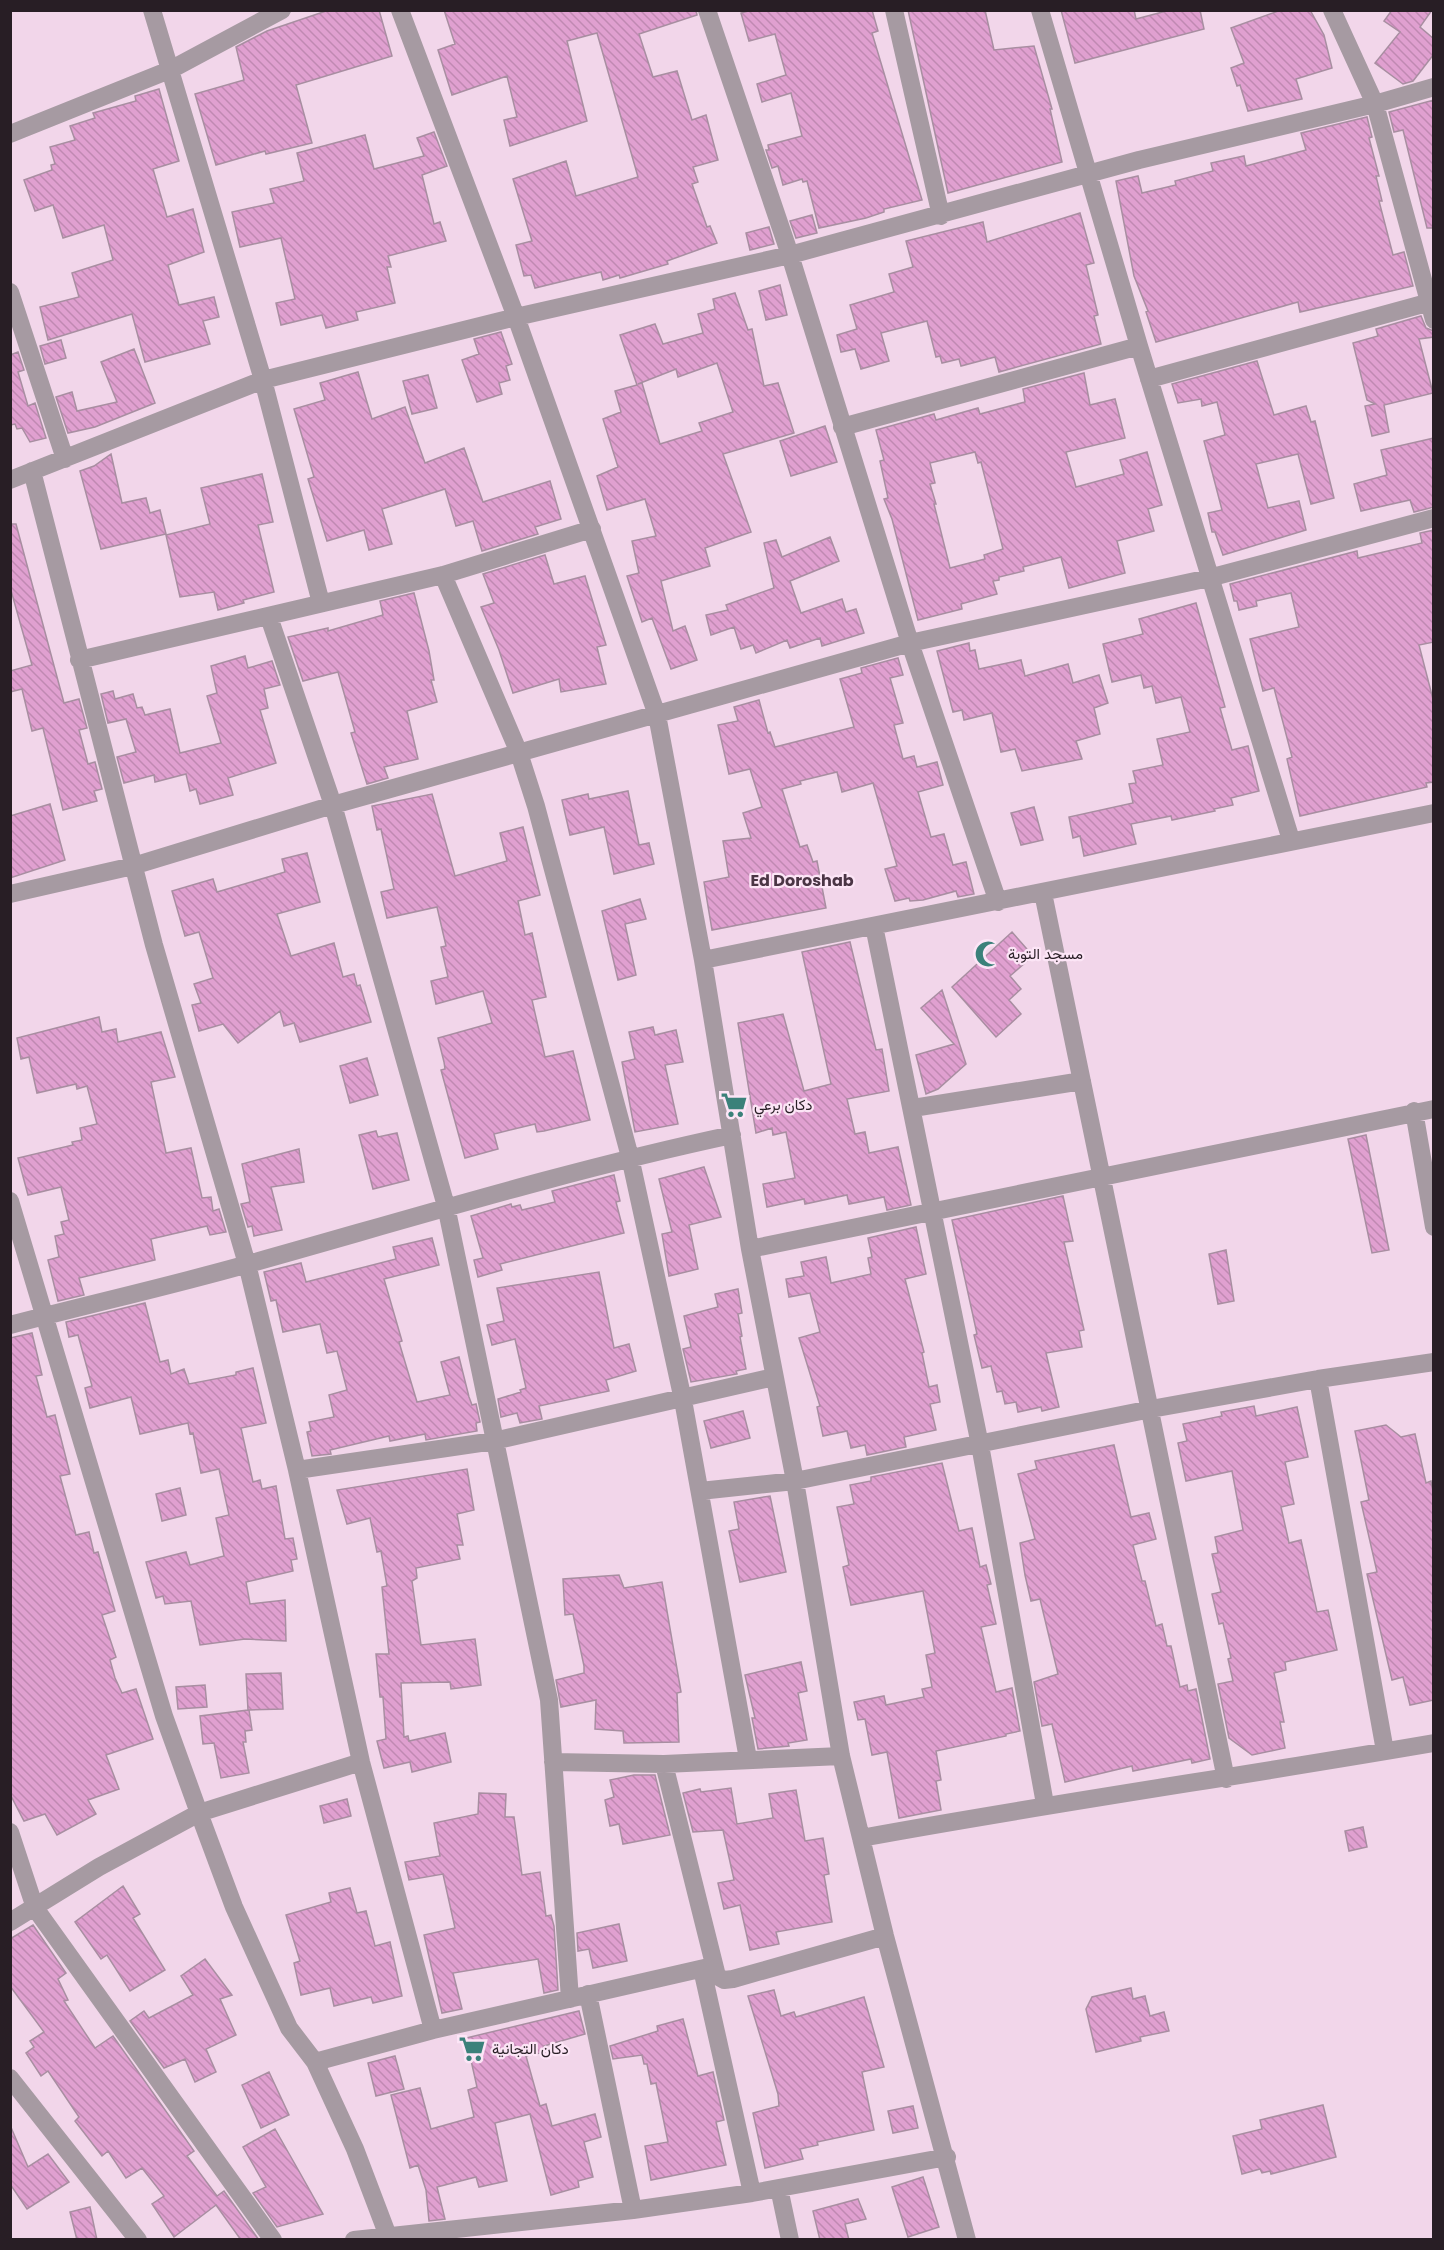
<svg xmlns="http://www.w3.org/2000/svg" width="1444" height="2250" viewBox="0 0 1444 2250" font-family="Poppins,Vazirmatn,sans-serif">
  <defs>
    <pattern id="building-back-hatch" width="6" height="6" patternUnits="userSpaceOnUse" patternTransform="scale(1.5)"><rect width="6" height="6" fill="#e0a0d0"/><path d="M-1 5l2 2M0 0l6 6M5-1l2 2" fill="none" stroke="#c089b2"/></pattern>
  </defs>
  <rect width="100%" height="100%" fill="#f2d6ea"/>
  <path fill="url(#building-back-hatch)" stroke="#a88ea1" stroke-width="1.5" fill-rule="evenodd" d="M329,10H379L392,56L296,85L312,143L266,154L265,151L216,165L195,94L244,80L236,47L267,31Z
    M444,10H696L697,15L639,34L653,77L677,71L692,120L706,115L718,160L693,167L698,182L692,184L707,227L710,226L717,243L667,261L668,264L620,278L619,275L603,280L601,272L535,288L531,275L524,276L516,245L532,241L513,179L566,161L576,196L638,177L597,33L567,41L587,121L510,146L504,120L517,117L507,76L452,95L438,50L455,44Z
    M752,10H872L878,31L872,33L922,200L884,209V212L866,218L819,228L807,181L803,182L802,179L783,185L778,166L772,168L766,150H769L768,145L802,136L791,93L762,102L757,84L786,75L775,34L749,41L741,13Z
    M908,10H985L994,50L1034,46L1052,109H1050L1062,162L948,193Z
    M1061,10H1134L1136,19L1170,10H1200L1204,29L1075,63Z
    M1281,10H1310L1324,35L1332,68L1296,79L1302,99L1248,111L1240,85L1237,86L1231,68L1244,63L1231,28Z
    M1392,10H1432L1420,27L1434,39V54L1413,81L1403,84L1375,63L1400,32L1384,21Z
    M159,89L179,161L153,169L167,217L193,209L204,252L168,265L179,305L214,297L219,317L203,321L210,344L145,362L132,314L48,340L40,307L79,297L72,273L113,260L104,225L63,238L53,205L35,211L24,180L52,170L51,165L55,164L50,147L75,140L70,126L95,118L93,113L136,101L135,96Z
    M1434,100V228H1427L1403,130L1394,132L1389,112Z
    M1367,117L1372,137L1369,138L1379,176H1376L1382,201H1379L1393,255L1404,252L1413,286L1300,312L1298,302L1156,342L1146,312L1148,311L1134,276L1116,181L1138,176L1142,193L1176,185L1175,181L1213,171L1211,163L1244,156L1246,166L1306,150L1301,133Z
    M434,132L447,166L422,175L434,224L440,222L446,241L388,256L391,267H387L395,303L356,312L358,320L326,328L322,315L281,325L276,303L295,299L281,238L240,247L232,212L274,203L270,189L304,181L297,153L365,135L374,169L424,156L417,138Z
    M1080,213L1094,263L1086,265L1098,315L1094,316L1101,344L999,372L995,357L961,366L959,359L942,363L940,356L936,357L927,321L881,333L889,361L861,369L855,349L841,352L837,335L857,329L850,305L894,292L889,274L913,267L906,241L983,222L987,242Z
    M812,215L817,233L796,238L790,221Z
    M769,227L774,244L750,250L746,233Z
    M780,285L787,315L766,320L759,291Z
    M735,293L748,330L752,329L764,386L778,383L794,433L723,454L751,532L705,548L710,566L661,581L673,631L685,626L697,660L671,669L652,618L642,622L627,576L639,573L632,541L656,536L645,499L607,510L597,476L618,467L603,419L621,412L615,391L637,385L620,335L655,324L663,344L703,333L698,314L715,309L713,299ZM717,363L733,412L699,423L702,431L660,444L642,383L638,384L676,369L678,377Z
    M1421,316L1426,328L1434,331V337L1419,339L1433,393L1384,405L1389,432L1372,436L1365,406L1375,404L1367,400L1353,343L1378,336L1376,329Z
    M501,332L512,364L506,366L510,380L499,383L502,394L477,402L462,360L479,354L474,339Z
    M61,340L66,358L45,364L40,346Z
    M134,349L155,403L95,427L68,433L56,397L72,392L77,411L117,402L101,362Z
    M18,352L24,370L18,372L28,406L35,403L46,438L30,442L22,428L17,429L15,424L10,425V355Z
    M1257,361L1274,415L1306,406L1311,422L1315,421L1334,498L1311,504L1298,454L1256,464L1268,508L1299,501L1306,530L1223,555L1215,532H1212L1208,513L1222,510L1204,441L1225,435L1217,402L1202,406L1201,399L1178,403L1172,384Z
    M358,372L372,419L405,407L425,463L464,448L483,502L550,481L561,519L535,527L538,534L482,551L473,521L456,526L445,489L382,509L392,544L369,550L364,530L327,541L308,479L314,477L294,409L325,400L320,383Z
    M1084,373L1090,405L1115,399L1125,438L1066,452L1076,487L1124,474L1120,460L1147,452L1162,505L1148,509L1154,531L1117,541L1125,573L1069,588L1061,557L1023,567L1024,571L999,577V580L993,581L997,594L961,604L962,609L918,620L892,519L884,499L888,498L880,461L884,460L876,430L934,414L936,420L978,408L980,414L1025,402L1023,389ZM975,452L978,463L981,462L1003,549L984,555L985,559L950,568L934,504H936L930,484L935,483L930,463Z
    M428,375L437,408L412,414L403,381Z
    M825,426L837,462L791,476L780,441Z
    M1434,438V507L1414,512L1410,500L1361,511L1354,484L1387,475L1381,450Z
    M111,454L122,503L146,498L150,513L160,510L166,534L101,549L80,471L94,466Z
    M262,474L273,522L258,525L274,592L243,600L244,603L218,610L214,592L180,597L166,535L210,524L201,488Z
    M10,524H16L64,703L79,699L87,728L79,730L88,764L95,762L102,789L94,791L97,801L63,810L43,728L32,731L22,689L10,692V671L32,665L10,587Z
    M1434,530V642L1419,645L1434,703V782L1426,783L1427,787L1300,816L1287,759L1292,757L1274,688L1263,691L1250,639L1299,627L1291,593L1256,601L1257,606L1239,610L1237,601H1234L1230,584L1357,551L1358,558L1422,543L1420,533Z
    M830,537L839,561L790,581L801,613L842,599L846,612L856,609L864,633L822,646L820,638L790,648L787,640L756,653L753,645L741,649L734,627L711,635L706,615L728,610L726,605L774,588L764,543L776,540L782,557Z
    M545,555L554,584L585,576L606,645L597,647L606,684L561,692L559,679L513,693L499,650L481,607L494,603L483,574Z
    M414,593L429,651L434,680H431L437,702L407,711L418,759L384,767L388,778L367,784L351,733L355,732L338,672L303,681L288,637L328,628V631L383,615L380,601Z
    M1196,603L1225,707L1220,708L1232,750L1248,746L1259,791L1231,798L1233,805L1214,809L1215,811L1172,820L1171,816L1131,824L1136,844L1084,856L1080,836L1073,838L1069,817L1133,803L1129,784L1136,783L1133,771L1163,765L1157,739L1190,732L1181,697L1156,703L1152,686L1144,688L1141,675L1112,682L1103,644L1143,634L1139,619Z
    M969,643L970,651L975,650L979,669L1021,660L1025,676L1068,664L1073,683L1099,675L1108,703L1094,708L1100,734L1076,741L1082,759L1022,771L1015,749L1001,752L992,713L964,720L962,710L953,712L937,651Z
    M245,656L248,668L272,661L280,685L264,689L268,708L260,710L276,763L228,778L233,795L200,804L196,789L190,791L186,774L155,782L154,775L124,783L117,757L136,752L126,719L108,723L101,694L113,691L115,699L133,694L137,708L142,707L145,715L170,709L180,753L221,743L207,696L217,693L211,666Z
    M898,658L903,675L890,678L903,723L894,725L903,759L914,756L917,767L937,762L943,785L918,792L931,837L944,834L953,865L966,862L974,894L958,897L956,891L923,900L910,901L909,898L895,901L885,869L897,866L873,783L842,792L837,772L800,781L801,784L782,789L800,847L807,845L813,862L817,861L826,908L712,930L704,882L729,877L723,841L751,838L743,813L762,807L750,769L729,774L718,725L738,721L734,707L759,700L768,733L770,732L775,747L854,727L840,679L862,673L861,668Z
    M628,791L639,845L649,843L654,864L614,874L604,827L570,835L562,800L588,794L589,799Z
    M432,794L455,876L507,861L500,833L523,827L540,895L518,901L525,935L532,933L546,997L532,1000L545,1057L573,1051L590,1120L544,1131L537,1132L535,1124L494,1134L498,1149L465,1158L441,1070L445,1069L444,1062L438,1038L492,1023L483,991L436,1004L431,981L448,977L441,947L446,946L437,907L387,918L381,892L394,889L381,829L377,830L372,806Z
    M50,804L65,860L10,878V816Z
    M1034,807L1043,840L1021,845L1011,813Z
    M307,853L320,902L277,914L291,956L334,943L343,977L354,974L357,986L360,985L371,1022L300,1042L294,1023L284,1026L280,1011L238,1043L223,1024L199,1031L192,1005L201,1003L194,984L213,978L199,932L185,936L172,891L213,879L217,892L285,872L282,859Z
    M640,899L646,919L625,924L636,975L618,980L602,911Z
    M1012,932L1033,956L1010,976L1021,989L1009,1000L1021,1014L996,1037L952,987Z
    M850,942L876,1050L882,1049L889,1091L847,1099L855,1134L865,1132L869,1153L898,1147L911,1205L887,1210L884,1197L849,1204L847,1195L805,1204L804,1199L767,1207L763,1184L795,1178L786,1132L773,1135L772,1128L756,1133L738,1023L783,1014L804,1091L831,1084L802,952Z
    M942,990L966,1064L938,1089L926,1094L916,1055L954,1044L921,1008Z
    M99,1017L102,1032L116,1029L118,1042L161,1032L175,1077L151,1082L166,1153L191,1148L202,1198L211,1197L213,1211L219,1209L226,1232L210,1235L207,1226L151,1239L155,1260L79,1278L84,1295L58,1301L48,1260L59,1257L55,1236L64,1234L61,1222L69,1220L61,1187L28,1195L18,1158L73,1145L72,1142L82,1140L80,1128L97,1124L87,1086L77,1089L76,1084L37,1093L29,1057L21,1059L17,1038Z
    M653,1027L655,1035L676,1030L683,1062L665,1065L678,1124L635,1132L622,1062L635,1059L629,1032Z
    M367,1058L378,1095L350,1103L340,1066Z
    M376,1131L378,1137L397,1133L409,1180L373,1189L359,1135Z
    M1366,1135L1389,1250L1372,1253L1348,1139Z
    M299,1149L304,1182L271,1187L282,1230L254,1236L252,1226L248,1227L241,1204L250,1202L242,1164Z
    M704,1167L721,1217L689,1225L698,1269L669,1276L662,1234L672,1232L659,1179Z
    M614,1175L620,1201L616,1202L624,1233L500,1264L502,1270L478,1277L474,1260L483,1258L471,1216L511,1204L512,1207L520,1205L522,1210L555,1202L552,1191Z
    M1063,1196L1073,1241L1064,1242L1084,1330L1079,1331L1082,1347L1046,1353L1059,1407L1042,1411L1041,1407L1018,1412L1016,1402L1005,1404L1002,1391L997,1392L991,1366L982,1368L974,1335L977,1334L952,1220Z
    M916,1227L926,1274L905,1279L924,1352L922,1353L929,1387L937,1385L940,1402L930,1404L936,1430L904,1437L906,1447L867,1455L865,1445L851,1448L847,1431L823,1436L817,1407L820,1406L799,1338L820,1332L810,1293L789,1297L786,1279L804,1276L801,1262L826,1257L831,1283L871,1274L868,1258L872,1257L868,1238Z
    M432,1238L439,1265L384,1279L402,1341L399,1342L417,1402L450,1395L441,1362L459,1357L469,1397L472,1405L476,1404L480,1422L476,1423L477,1431L426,1440L425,1434L390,1441L389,1436L330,1450L331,1454L312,1456L307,1432L311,1431L309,1422L334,1417L329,1395L347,1390L337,1351L327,1353L320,1324L283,1332L276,1300L271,1301L264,1272L301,1263L306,1282L396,1259L393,1247Z
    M1226,1250L1234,1301L1218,1304L1209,1254Z
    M599,1272L614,1348L629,1344L636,1371L606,1380L609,1391L539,1406L542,1419L520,1423L517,1413L501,1417L498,1399L521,1392L520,1390L526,1388L515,1339L492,1345L487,1325L504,1321L497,1288Z
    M738,1289L742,1313L738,1314L742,1336L740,1337L746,1369L736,1371L737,1374L691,1382L683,1349L691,1347L684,1316L718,1307L715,1294Z
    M145,1303L160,1362L168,1360L171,1374L184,1369L189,1384L236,1375V1372L253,1368L266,1423L241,1428L253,1482L260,1480L262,1489L276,1486L285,1539L293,1538L297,1559L291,1560L293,1571L246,1582L250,1604L285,1600L286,1641L245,1639L200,1645L191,1601L165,1604L163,1596L156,1598L146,1562L186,1552L190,1565L224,1556L216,1518L229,1515L219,1469L201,1473L193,1433L190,1434L188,1423L140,1434L131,1397L90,1408L85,1388L92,1386L78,1335L69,1337L66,1322Z
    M32,1333L42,1375L36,1376L47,1417L55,1415L70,1474L60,1476L76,1535L89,1532L94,1553L98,1552L115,1611L102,1615L116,1657L110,1660L115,1678L122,1693L136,1689L153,1739L106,1755L119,1789L88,1800L96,1814L57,1835L45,1814L24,1821L10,1794V1338Z
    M1254,1406L1256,1416L1297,1407L1308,1457L1285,1462L1294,1504L1281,1507L1289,1543L1301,1540L1317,1612L1328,1610L1337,1650L1285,1662L1286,1670L1274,1673L1284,1722H1280L1285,1748L1252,1755L1229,1738L1218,1684L1233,1681L1228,1659L1231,1658L1223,1623L1219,1624L1212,1594L1221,1592L1212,1554L1218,1553L1215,1537L1243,1530L1232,1471L1186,1481L1178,1443L1187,1441L1183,1424L1222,1416L1221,1412Z
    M743,1411L750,1438L711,1448L704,1421Z
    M1386,1425L1401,1437L1415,1434L1426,1483L1431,1481L1433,1491L1434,1700L1410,1705L1403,1677L1392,1680L1367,1574L1377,1572L1361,1502L1369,1500L1355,1431Z
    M1114,1445L1131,1517L1149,1513L1156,1539L1133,1545L1142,1581H1145L1156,1626L1162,1624L1167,1646H1171L1180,1687L1187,1685L1188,1691L1196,1689L1210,1759L1192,1763L1191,1759L1133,1771L1132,1766L1065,1782L1052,1724L1042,1726L1034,1682L1058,1674L1040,1599L1031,1601L1025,1575L1020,1543L1035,1539L1018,1474L1037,1469L1035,1461Z
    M942,1463L959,1531L972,1528L980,1567L986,1565L991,1584L987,1585L996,1624L981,1627L996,1692L1012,1688L1020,1731L1006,1734V1736L936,1751L941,1780L936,1781L941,1810L899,1818L887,1752L872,1755L865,1719L858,1720L854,1702L884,1696L886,1705L924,1697L922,1689L932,1687L926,1655L935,1653L923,1591L851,1605L843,1567L849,1565L837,1507L854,1504L850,1485L871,1481V1477Z
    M467,1469L474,1510L457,1514L463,1545H457L460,1559L416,1568L417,1578L412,1581L421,1645L475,1639L481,1685L451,1689L450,1682L401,1683L404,1737L408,1736L409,1741L445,1733L451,1762L412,1772L410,1762L384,1768L377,1741L386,1739L383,1697H380L376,1654H389L382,1587L387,1586L381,1551L377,1552L370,1518L347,1524L337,1490Z
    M180,1488L186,1515L162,1521L156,1494Z
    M770,1496L786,1572L740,1582L729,1531L739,1529L734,1502Z
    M619,1575L624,1588L662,1582L681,1692L677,1693L679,1742L624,1743L623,1731L595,1729L596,1700L561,1707L556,1680L584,1673V1666L573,1614L565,1615L563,1579Z
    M801,1662L807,1691L798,1693L807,1740L788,1743L789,1746L758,1749L752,1718H755L745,1675Z
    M281,1673L283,1709L249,1710L252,1730L245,1731L246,1742H243L249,1773L221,1778L214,1743L203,1744L200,1716L248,1710L246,1674Z
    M205,1685L207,1707L178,1709L176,1687Z
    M634,1775H655L670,1835L623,1844L619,1824L610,1826L605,1800L614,1797L610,1780Z
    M731,1788L737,1824L773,1818L769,1794L796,1790L805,1841L823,1838L829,1874L824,1875L832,1922L776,1932L779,1944L750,1950L740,1905L724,1909L718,1883L734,1880L723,1830L693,1832L683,1793L700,1789L701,1792Z
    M479,1793L506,1794L505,1817H514L522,1875L540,1872L546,1916L551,1915L554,1926L558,1990L544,1993L538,1959L453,1973L462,2009L442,2013L424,1935L455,1928L443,1874L409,1880L405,1862L440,1856L434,1823L478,1814Z
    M347,1799L351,1816L324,1823L320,1806Z
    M1363,1827L1367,1847L1349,1851L1345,1831Z
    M123,1886L140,1914L133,1918L165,1970L130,1991L107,1955L101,1959L75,1922Z
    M350,1888L357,1913L366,1911L375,1946L390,1942L402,1996L373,2003L371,1997L334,2006L330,1988L301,1995L294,1963L300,1961L286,1915L331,1902L329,1893Z
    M619,1924L627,1961L593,1968L589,1949L578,1951L577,1933Z
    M33,1925L66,1973L58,1979L68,2000L64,2001L95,2048L113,2036L194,2151L187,2156L217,2196L224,2191L259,2240H241L216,2205L174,2237L152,2204L164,2196L142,2168L126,2178L108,2151L102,2156L75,2121L79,2117L48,2071L41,2076L26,2053L34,2047L30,2041L44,2032L10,1986V1939Z
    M205,1959L232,1995L220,1999L236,2035L206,2049L216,2072L195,2082L185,2059L164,2068L130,2021L144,2011L149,2018L193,1995L181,1976Z
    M1131,1988L1133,1999L1145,1996L1150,2016L1164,2012L1169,2031L1140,2037L1141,2041L1096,2052L1086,2009L1092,1997Z
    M774,1990L781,2016L794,2012L796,2017L864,1997L884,2067L862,2072L874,2130L817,2142L818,2145L800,2149L803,2159L765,2168L753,2113L779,2106L778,2094L748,1996Z
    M579,2011L585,2034L544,2046L545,2052L526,2056L540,2106L546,2104L552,2126L595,2114L601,2137L584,2142L593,2177L578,2181L579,2187L551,2195L530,2114L495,2123L507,2181L479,2187L476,2177L437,2187L445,2219L429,2221L426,2190L418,2165L410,2168L391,2095L420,2088L431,2129L474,2117L468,2090L477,2087L466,2038Z
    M683,2019L698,2076L713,2072L724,2120L716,2122L726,2165L651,2180L645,2146L668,2142L656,2083L651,2084L647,2064H644L642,2055L613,2059L610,2046L658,2031L657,2026Z
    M395,2056L404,2089L376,2096L368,2063Z
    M269,2072L289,2115L261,2128L242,2085Z
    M1323,2105L1336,2157L1271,2174L1270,2171L1262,2173L1260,2169L1242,2174L1233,2136L1262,2129L1260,2120Z
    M913,2106L918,2128L893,2133L888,2111Z
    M10,2125L28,2167L48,2154L69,2182L27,2209L10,2184Z
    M275,2129L300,2173L323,2214L277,2227L253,2193L266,2187L243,2147Z
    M923,2177L939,2227L908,2237L892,2187Z
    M858,2199L866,2219L845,2224L849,2240H820L813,2211Z
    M90,2207L97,2240H77L70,2212Z"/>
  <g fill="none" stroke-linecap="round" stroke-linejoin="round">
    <path stroke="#a69aa2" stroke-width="18" d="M152,10L263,380L321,603
      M400,10L516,317L657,715L703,960L750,1249L795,1481L841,1756L885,1936L967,2240
      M707,10L790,255L910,643L998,902
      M894,10L941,216
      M1040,10L1139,346L1291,840
      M1332,10L1375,104L1434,320
      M10,134L172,69L282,10
      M10,292L65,459
      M1149,379L1434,301
      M842,427L1139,346
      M32,471L154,945L247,1264L297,1470L361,1762L433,2030
      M10,480L263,380L516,317L790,255L1139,160L1375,104L1434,87
      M443,575L519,753L536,806L630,1157L683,1400L748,1759
      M269,617L333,805L446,1206L549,1700L570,1999
      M79,660L443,575L592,529
      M1043,893L1226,1779
      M10,894L133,866L333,805L910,643L1209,578L1434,518
      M874,926L980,1445L1045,1804
      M703,960L1434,813
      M913,1108L1082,1081
      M1414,1111L1434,1227
      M10,1201L164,1716L199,1813L234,1907L289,2028L315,2062L355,2149L388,2236
      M750,1249L1434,1109
      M10,1325C90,1304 170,1286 248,1264C409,1219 568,1170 732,1135
      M1318,1379L1385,1751
      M297,1470L494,1441L774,1377
      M700,1491L795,1481L1151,1409L1318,1379L1434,1362
      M553,1762L664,1764L841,1756
      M664,1764L717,1976L724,1980L733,1979L885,1936
      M10,1832L35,1908L273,2240
      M861,1838C1051,1803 1243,1776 1434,1743
      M10,1922L99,1867L199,1813L361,1762
      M702,1969L752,2193
      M588,1994L633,2210
      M315,2062L433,2030L713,1966
      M10,2078L138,2240
      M779,2188L790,2240
      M354,2240L633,2210L752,2193L947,2157"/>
  </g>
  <defs>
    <g id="mosque-bare" transform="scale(2.07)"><path d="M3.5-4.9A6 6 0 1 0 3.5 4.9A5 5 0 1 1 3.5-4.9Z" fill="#3b817a" stroke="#fce5f6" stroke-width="2.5" paint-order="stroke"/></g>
    <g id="supermarket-bare" transform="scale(2.07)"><path d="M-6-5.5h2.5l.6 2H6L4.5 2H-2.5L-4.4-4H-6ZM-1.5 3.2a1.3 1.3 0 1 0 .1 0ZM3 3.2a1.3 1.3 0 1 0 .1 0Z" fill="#3b817a" stroke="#fce5f6" stroke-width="2.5" paint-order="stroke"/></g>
  </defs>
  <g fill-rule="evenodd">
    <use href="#mosque-bare" x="988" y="954"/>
    <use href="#supermarket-bare" x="734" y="1105"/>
    <use href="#supermarket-bare" x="472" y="2049"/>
  </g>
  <g text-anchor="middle" stroke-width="4.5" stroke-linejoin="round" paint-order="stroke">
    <g font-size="15" fill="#281e25" stroke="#fce5f6" text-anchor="start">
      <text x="1008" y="959">مسجد التوبة</text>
      <text x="754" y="1110">دكان برعي</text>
      <text x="492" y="2054">دكان التجانية</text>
    </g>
    <g font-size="16" font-weight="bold" fill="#4b3545" stroke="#fce5f6">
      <text x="802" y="886">Ed Doroshab</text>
    </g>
  </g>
  <rect width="1444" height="2250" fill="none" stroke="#281e25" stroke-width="24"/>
</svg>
